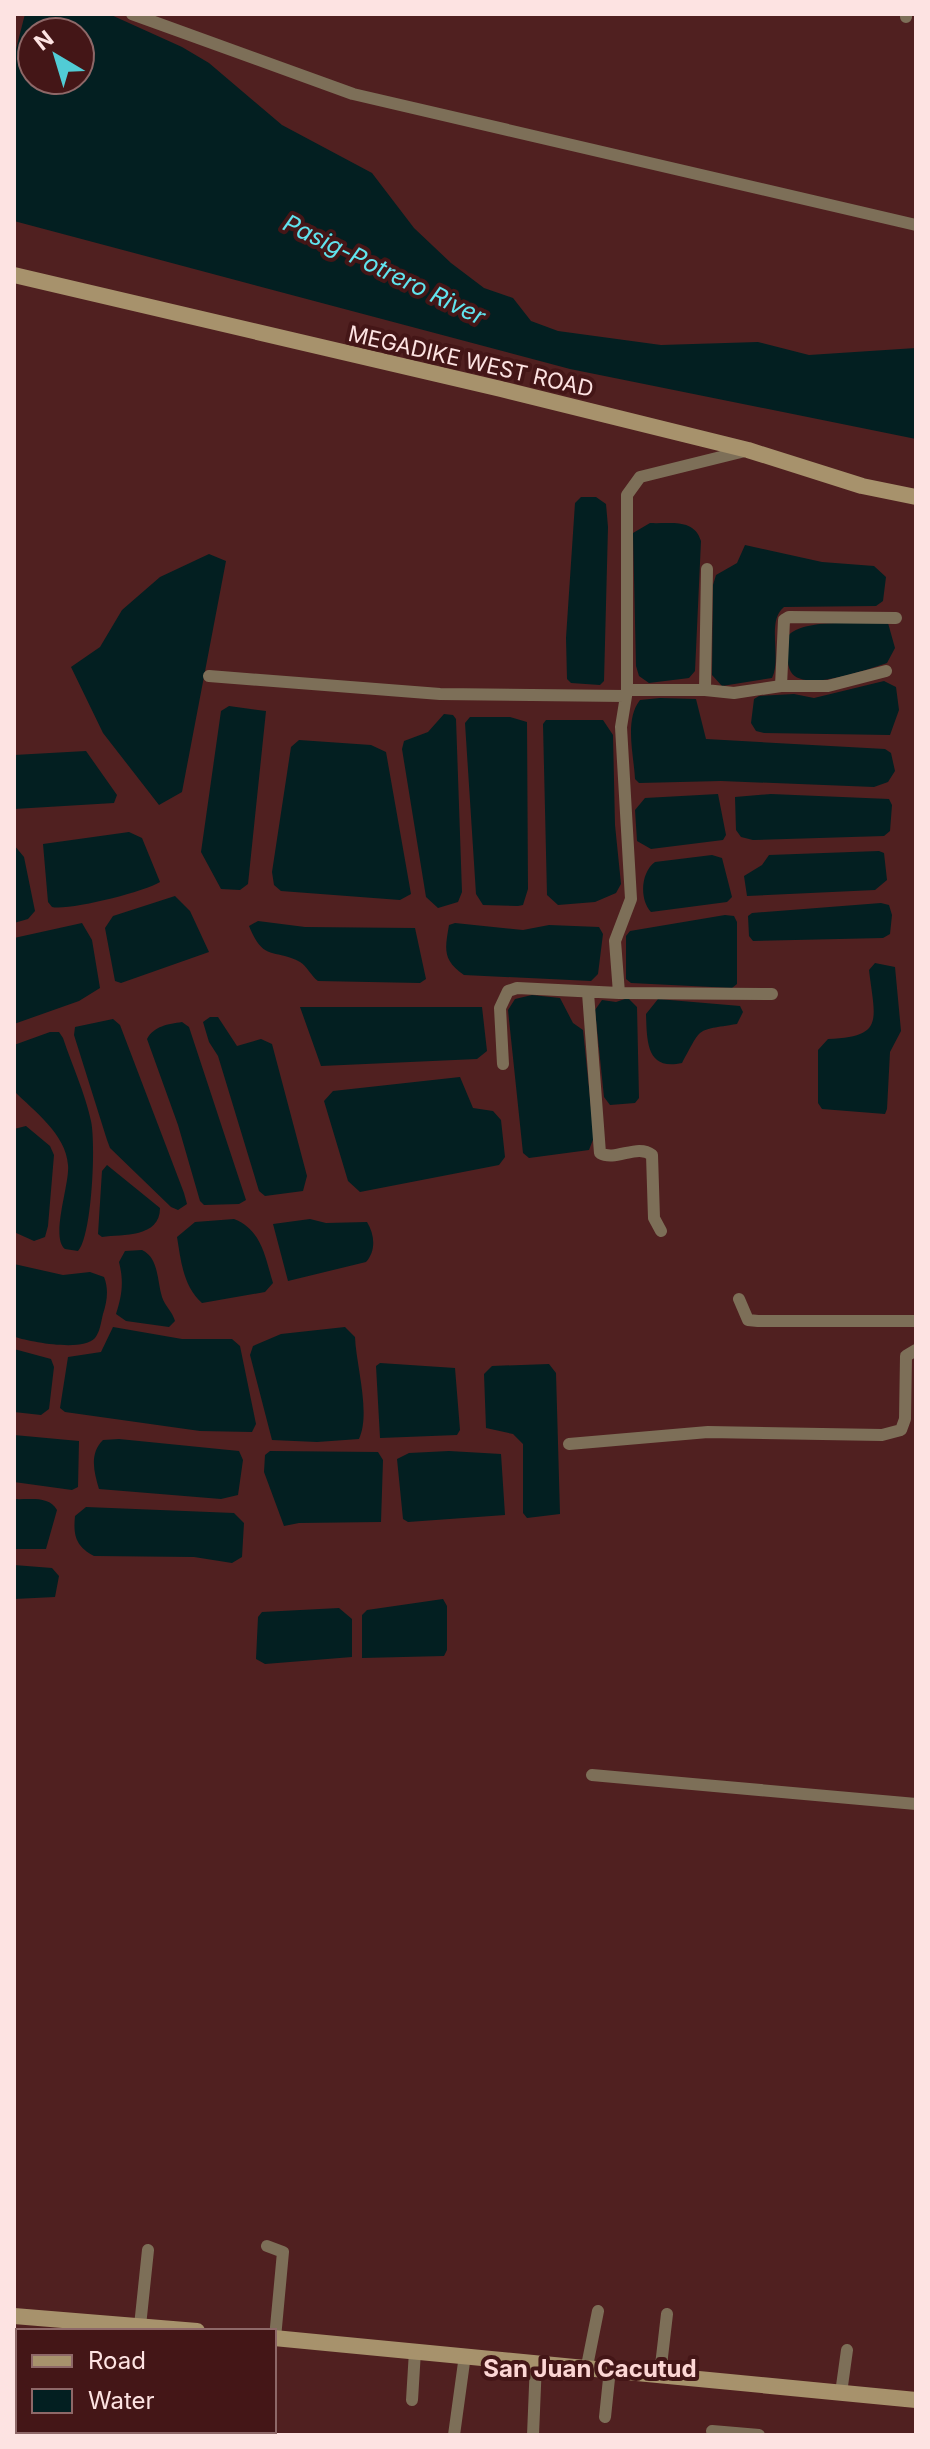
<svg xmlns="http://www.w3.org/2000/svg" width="930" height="2449" viewBox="0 0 930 2449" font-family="Inter,sans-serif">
  <rect width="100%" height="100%" fill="#502020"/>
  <path fill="#031f21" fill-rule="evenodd" d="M25,14H109L182,47L209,63L282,125L372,173L414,228L451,263L484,288L513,298L531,321L558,331L661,345L758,342L809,355L916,348V439L570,369L14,221V57ZM32,32H80V80H32Z
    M581,497H596L606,504L608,527L604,681L600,685L571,683L567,679L566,638L575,503Z
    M650,523C671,524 694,518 701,541L695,671L689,678L649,683L639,676L636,666L633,533Z
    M745,545L822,562L874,566L886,577L883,601L876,606L784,607C766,621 782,658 772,678L722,686L712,675L713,585L716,575L737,563Z
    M209,554L226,561L182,792L159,805L103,733L71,667L100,647L122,610L160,577Z
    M888,623L895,648L887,663C868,669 804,693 791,672C785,663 789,645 789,635C804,618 864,624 888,623Z
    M884,681L896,687L899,710L890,735L764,733L756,731L751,723L754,699L759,696L794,694L814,698Z
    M660,698L696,699L706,739L885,749L891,753L895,771L888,782L874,787L721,781L639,783L635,779C634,756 624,720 640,700Z
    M229,706L266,711L248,884L240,890L221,889L201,852L221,711Z
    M444,714L453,715L456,719L462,892L458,902L438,908L426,897L402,749L404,741L428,732Z
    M470,717H510L527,722L528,889L523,905L518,906L483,905L476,894L465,723Z
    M546,720H603L613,735L615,825L621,884L616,893L595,902L558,905L547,895L543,724Z
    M299,740L371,745L386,752L411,894L400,900L281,891L274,885L272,872L291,747Z
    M86,751L117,795L114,803L14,809V755Z
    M718,794L726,835L723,840L651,849L637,841L635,810L645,798Z
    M771,794L889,799L892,805L890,831L884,836L753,840L741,837L736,830L735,797Z
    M129,832L142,838L160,882C144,892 68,911 52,907L48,902L43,844Z
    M14,845L24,857L35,911L28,919L14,923Z
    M879,851L884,853L887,880L875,890L747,896L744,876L762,865L769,855Z
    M712,855L722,858L732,897L727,902L651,912C639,899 641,872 655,862Z
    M175,896L190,911L209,952L121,983L115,981L105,928L113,916Z
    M881,903L889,905L892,915L890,934L883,938L753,941L749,936L748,916L752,913Z
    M725,915L734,916L737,922V984L732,988L631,983L626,979V936L630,931Z
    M258,921L305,927L415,928L426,979L420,983L318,981C311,976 307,966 300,962C274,948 264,963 249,926Z
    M82,923L92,940L100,988L79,1001L14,1024V938Z
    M455,923L523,930L549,925L599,927L603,934L598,974L591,981L464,975C442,960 445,949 449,925Z
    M875,963L895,967L901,1031L890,1052L887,1109L885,1114L822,1109L818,1103V1050L828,1039C885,1037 875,1020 869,970Z
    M532,995L560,998L573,1023L583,1030L594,1137L589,1150L529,1158L523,1153L508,1010L515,999Z
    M628,998L637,1007L639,1098L635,1103L610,1105L604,1097L595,1010L602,1000L616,1002Z
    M658,999L740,1006L743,1012L737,1024C694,1031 703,1026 682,1063C646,1071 647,1041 646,1014Z
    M300,1007H482L487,1051L477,1059L321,1066Z
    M210,1017H218L237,1046L261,1039L272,1044L307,1176L303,1191L265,1196L259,1191L218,1056L209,1042L203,1022Z
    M113,1019L120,1025L184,1193L187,1204L178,1210L171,1207L110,1148L107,1140L74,1035L75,1027Z
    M182,1022L189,1027L246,1200L239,1204L204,1205L200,1201L178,1125L147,1039C154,1026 168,1024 182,1022Z
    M50,1032H59L63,1038C72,1065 85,1093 91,1121C96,1143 92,1236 78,1251L65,1249C50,1237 70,1184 68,1165C66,1134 34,1111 14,1091V1045Z
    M460,1077L473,1108L493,1111L501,1120L505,1157L499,1165L360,1192L348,1181L324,1101L333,1091Z
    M26,1126L50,1146L54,1155L48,1226L45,1237L34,1241L14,1232V1129Z
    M107,1165L160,1208C160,1238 123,1234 102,1237L98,1234L102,1171Z
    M234,1219C262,1230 265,1257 273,1283L265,1292L202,1303C183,1286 181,1261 177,1237L195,1222Z
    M310,1219L326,1223L367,1222C375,1235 376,1251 366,1262L288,1281L273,1224Z
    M142,1250C159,1258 157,1281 162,1297C165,1306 172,1311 175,1321L169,1327L126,1321L116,1314C122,1295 124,1282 119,1262L125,1251Z
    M14,1264L63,1275L90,1272L104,1277C109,1289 107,1302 103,1314C101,1322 100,1332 95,1338C83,1352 31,1342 15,1337Z
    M113,1327L182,1339H232L240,1346L256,1424L252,1432L200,1431L65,1412L60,1408L68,1357L101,1352Z
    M345,1327L355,1337C356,1365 371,1413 359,1439L317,1442L272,1440L250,1355L253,1346L281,1334Z
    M14,1349L51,1359L54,1367L49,1409L41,1415L14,1412Z
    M380,1363L455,1368L460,1430L457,1435L380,1438L376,1366Z
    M549,1364L556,1373L560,1514L527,1518L523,1513V1444L513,1434L486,1428L484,1374L492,1366Z
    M14,1435L79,1441L78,1487L72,1490L14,1482Z
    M119,1439L239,1451L243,1460L238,1495L221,1499L99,1489C94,1472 89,1454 103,1440Z
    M270,1451L378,1452L383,1460L381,1522L299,1523L284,1526L264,1472L265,1455Z
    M449,1451L501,1454L505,1515L408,1522L403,1519L397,1459L409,1453Z
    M14,1499C29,1500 49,1495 57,1510L46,1549H14Z
    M86,1507L234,1513L244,1523L242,1557L232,1563L194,1557L94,1556C76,1546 73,1536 75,1516Z
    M14,1565L52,1568L59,1576L55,1597L14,1599Z
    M443,1599L447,1606V1650L444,1656L362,1658V1615L367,1610Z
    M339,1608L352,1619V1657L265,1664L256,1659L258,1617L262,1612Z"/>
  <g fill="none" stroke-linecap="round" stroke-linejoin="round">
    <path stroke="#7d6f58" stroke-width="12" d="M132,14L353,94L916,225
      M906,17V14
      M209,676L440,694L625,696
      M781,686L784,620L789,617L896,618
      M627,690H705L707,569
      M705,690L734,693L781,686H828L886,671
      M588,993L600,1153C616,1162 637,1143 652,1155L654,1218L661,1231
      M619,993L772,994
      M503,1064L500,1008L508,991L517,988L619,993L615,941L631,899L621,727L627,690V495L640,477L745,451
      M739,1299L748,1320L758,1321H916
      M569,1444L708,1432L882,1435L901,1430L905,1419L906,1356L916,1350
      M592,1775L916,1804
      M267,2246L283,2252L275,2338
      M140,2326L148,2250
      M587,2366L598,2311
      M660,2374L667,2314
      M841,2393L847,2350
      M412,2400L415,2351
      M605,2417L610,2369
      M712,2431L759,2435
      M454,2435L465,2355
      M533,2435L536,2362"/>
    <path stroke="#a7926c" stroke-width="16" d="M14,275L501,389L748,450L862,486L916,497
      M14,2316L197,2331
      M274,2338L916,2400"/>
  </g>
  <g text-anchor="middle" stroke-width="8" stroke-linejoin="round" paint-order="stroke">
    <g font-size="22" fill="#fde3e2" stroke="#441617">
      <text transform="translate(471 361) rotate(13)" y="8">MEGADIKE WEST ROAD</text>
    </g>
    <g font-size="24" font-style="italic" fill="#61e4ee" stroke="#441617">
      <text transform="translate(384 270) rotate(26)" y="8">Pasig-Potrero River</text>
    </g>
    <g font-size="24" font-weight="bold" fill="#fcd6d4" stroke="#441617">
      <text x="590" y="2377">San Juan Cacutud</text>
    </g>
  </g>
  <rect width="930" height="2449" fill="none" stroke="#fde3e2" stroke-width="32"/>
  <rect x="16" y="2329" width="260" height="104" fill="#441617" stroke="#8e6868" stroke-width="2"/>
  <rect x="32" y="2355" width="40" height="12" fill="#a7926c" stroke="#8e6868" stroke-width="2"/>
  <text x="88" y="2369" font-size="24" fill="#fde3e2">Road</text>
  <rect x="32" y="2389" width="40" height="24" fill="#031f21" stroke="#8e6868" stroke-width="2"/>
  <text x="88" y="2409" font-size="24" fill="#fde3e2">Water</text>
  <g transform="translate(56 56) rotate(322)"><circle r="38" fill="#441617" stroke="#8e6868" stroke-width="2"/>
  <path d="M0-6L14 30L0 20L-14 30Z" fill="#51ccd5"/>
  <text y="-12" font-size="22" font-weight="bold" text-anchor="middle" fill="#fde3e2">N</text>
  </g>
</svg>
